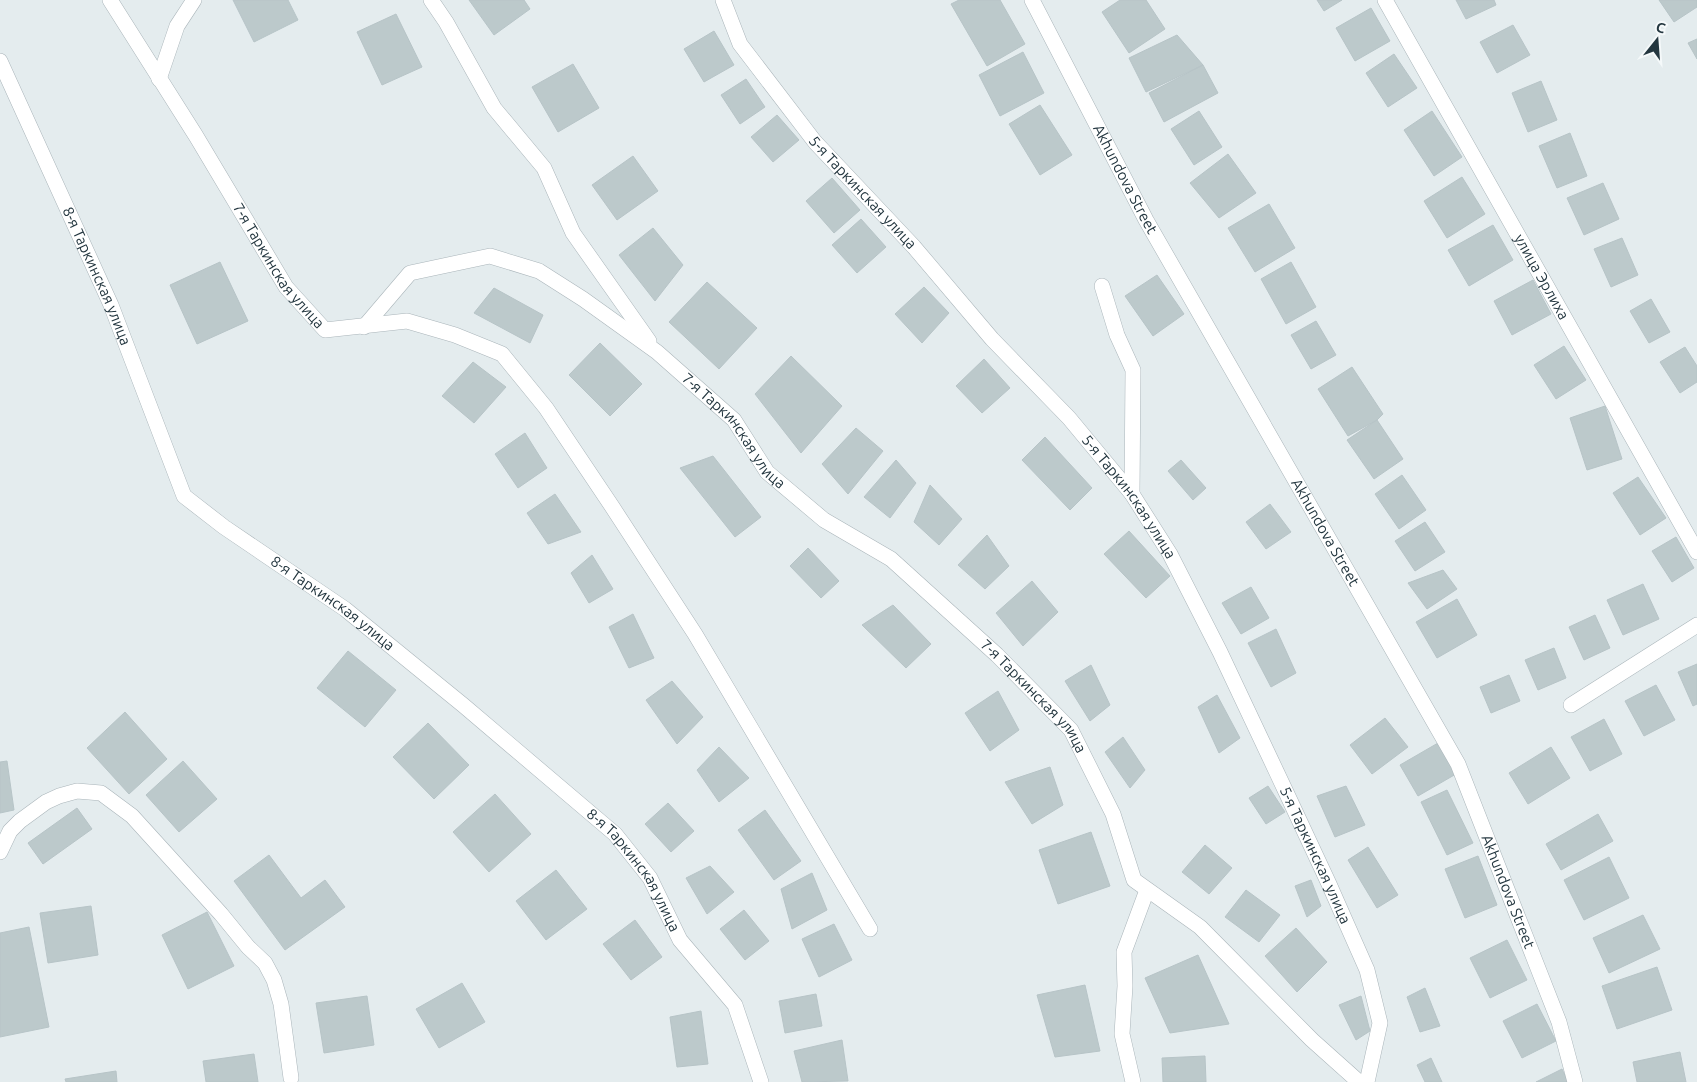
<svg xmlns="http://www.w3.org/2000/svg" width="1697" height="1082" viewBox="0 0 1697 1082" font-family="Ubuntu,sans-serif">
  <rect width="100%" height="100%" fill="#e4ecee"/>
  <path fill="#bcc9cb" stroke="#b7c4c7" d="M233,0H288L298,20L254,42Z
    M469,0H524L530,9L494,35Z
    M959,0H1000L1025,44L987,66L951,4Z
    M1120,0H1146L1165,29L1129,53L1102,12Z
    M1317,0H1342L1324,11Z
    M1456,0H1494L1496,5L1466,19Z
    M1659,0H1697V7L1674,22Z
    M1371,8L1390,41L1355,61L1336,28Z
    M396,14L422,67L382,85L357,32Z
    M1513,25L1530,55L1497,73L1480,42Z
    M714,31L734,65L704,82L684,49Z
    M1177,35L1203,65L1146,92L1129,58Z
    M1697,39V59L1688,43Z
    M1023,52L1044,93L1000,116L979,75Z
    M1394,54L1417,88L1388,107L1366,73Z
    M573,64L599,108L558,132L532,87Z
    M1203,65L1218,93L1164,122L1149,93Z
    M746,79L765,107L740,124L721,95Z
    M1541,81L1557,120L1528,132L1512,93Z
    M1040,105L1072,155L1040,175L1009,124Z
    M1199,111L1222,147L1194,165L1171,129Z
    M1432,111L1462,157L1434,176L1404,130Z
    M777,115L799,140L773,162L751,137Z
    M1570,133L1587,176L1557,188L1539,146Z
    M1228,154L1256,193L1219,218L1190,183Z
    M633,156L658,191L617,220L592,185Z
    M1462,177L1485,214L1447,238L1424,201Z
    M832,178L860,210L834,233L806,201Z
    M1603,183L1619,219L1584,235L1567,198Z
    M1269,204L1295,248L1255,272L1228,228Z
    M861,219L886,247L857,273L832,245Z
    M1493,225L1513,260L1469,286L1448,250Z
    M653,228L683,265L655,301L619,255Z
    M1622,238L1638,275L1611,287L1594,249Z
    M220,262L248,321L197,344L170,285Z
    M1291,262L1316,307L1286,324L1261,279Z
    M1157,275L1184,314L1153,336L1125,296Z
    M1533,280L1551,314L1512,335L1494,301Z
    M707,282L757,328L719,369L669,322Z
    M924,287L949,313L922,343L895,314Z
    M494,288L543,315L530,343L474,313Z
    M1651,299L1670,332L1649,343L1630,311Z
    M1316,321L1336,355L1311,369L1291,335Z
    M600,343L642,384L610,416L569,375Z
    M1564,346L1586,380L1556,399L1534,365Z
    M1685,347L1697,366V382L1680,393L1660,362Z
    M791,356L842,406L801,453L755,394Z
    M984,359L1010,388L982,413L956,386Z
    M473,362L506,387L474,423L442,396Z
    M1352,367L1383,414L1377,420L1348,436L1318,389Z
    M1605,406L1622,459L1587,470L1570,418Z
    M1377,420L1403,459L1374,479L1347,440Z
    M856,428L883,451L848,494L822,464Z
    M525,433L547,468L518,488L495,454Z
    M1045,437L1092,488L1070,510L1022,460Z
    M713,456L761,517L735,537L680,468Z
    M896,460L916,483L890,518L864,497Z
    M1181,460L1206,488L1193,500L1168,471Z
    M1402,475L1426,510L1399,529L1375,494Z
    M1638,477L1666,518L1640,535L1613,493Z
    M930,485L962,519L939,545L914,522Z
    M555,494L581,532L548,544L527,513Z
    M1270,504L1291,532L1266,549L1246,522Z
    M1425,522L1445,552L1415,571L1395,541Z
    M1129,531L1170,576L1146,598L1104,554Z
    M987,535L1009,566L985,589L958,565Z
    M1676,537L1694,568L1672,582L1652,551Z
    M808,548L839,581L821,598L790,566Z
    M592,555L613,589L589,603L571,573Z
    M1443,570L1457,589L1427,609L1408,583Z
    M1032,581L1058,612L1023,646L996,613Z
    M1643,584L1659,619L1623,635L1607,600Z
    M1251,587L1269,618L1241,634L1222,603Z
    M1457,599L1477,635L1437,658L1416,622Z
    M893,605L931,644L906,668L862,625Z
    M633,614L654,658L629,668L609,627Z
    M1595,615L1610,648L1584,660L1569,627Z
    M1276,629L1296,673L1271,687L1248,643Z
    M1554,648L1566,678L1538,690L1525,660Z
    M348,651L396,690L365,727L317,688Z
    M1697,664V704L1693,706L1678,672Z
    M1091,665L1110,705L1090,721L1065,681Z
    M1509,675L1520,701L1491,713L1480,687Z
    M672,681L703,717L677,744L646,700Z
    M1656,685L1675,720L1644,736L1625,701Z
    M998,691L1019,730L990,751L965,713Z
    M1217,695L1240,738L1219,753L1198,707Z
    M125,712L167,759L129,794L87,748Z
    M1385,718L1408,747L1372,774L1350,745Z
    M1604,719L1622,754L1590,771L1571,737Z
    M428,723L469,765L434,799L393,757Z
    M1123,737L1145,770L1130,788L1105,752Z
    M1438,743L1456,774L1418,796L1400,765Z
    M719,747L749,778L719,802L697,770Z
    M1551,747L1570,778L1528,804L1509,773Z
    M7,761L14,810L0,813V762Z
    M183,761L217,799L179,832L146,795Z
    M1050,767L1063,805L1032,824L1005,782Z
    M1268,786L1285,812L1266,824L1249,798Z
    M1346,786L1365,825L1335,837L1317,796Z
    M1447,790L1473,843L1447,855L1421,802Z
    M495,794L531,834L489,872L453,832Z
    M668,803L694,831L671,852L645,824Z
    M77,808L92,829L43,864L28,843Z
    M765,810L801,861L774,880L738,830Z
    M1598,814L1613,841L1561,870L1546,844Z
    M1091,832L1110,886L1058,904L1039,850Z
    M1205,845L1232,868L1209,894L1182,872Z
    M1368,847L1398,895L1377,908L1348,860Z
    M269,855L301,898L325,880L345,907L285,950L234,881Z
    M1478,856L1497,905L1465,918L1445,869Z
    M1609,857L1629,898L1584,920L1564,880Z
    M710,866L734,892L707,914L686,878Z
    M556,870L587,909L546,940L516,901Z
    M812,873L827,910L792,929L781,889Z
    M1311,880L1321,906L1307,917L1295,886Z
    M1246,890L1280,915L1259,942L1225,917Z
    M91,906L98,955L48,963L40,913Z
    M744,910L769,941L745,960L720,929Z
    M207,912L234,966L188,989L162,935Z
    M1643,915L1660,949L1609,973L1593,938Z
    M635,920L662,957L631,980L603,944Z
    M834,924L852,960L819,977L802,939Z
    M29,927L49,1027L0,1037V933Z
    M1296,928L1327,962L1297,992L1265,956Z
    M1507,940L1527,980L1490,998L1470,958Z
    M1198,955L1229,1024L1170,1033L1145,978Z
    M1657,967L1672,1010L1617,1029L1602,986Z
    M462,983L485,1022L439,1048L416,1009Z
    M1085,985L1100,1051L1055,1057L1037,995Z
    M1425,988L1440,1026L1420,1032L1407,997Z
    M816,994L822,1026L785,1033L779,1001Z
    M367,996L374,1045L324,1053L316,1003Z
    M1361,996L1370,1031L1356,1040L1339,1005Z
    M1537,1004L1556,1041L1522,1058L1503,1021Z
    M701,1011L708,1064L677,1067L670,1017Z
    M842,1040L848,1081L802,1082L794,1051Z
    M1680,1052L1686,1082H1637L1633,1062Z
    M254,1054L258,1082H206L203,1061Z
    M1205,1056L1206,1082H1163L1162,1058Z
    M1431,1058L1442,1082H1425L1417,1065Z
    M1562,1069L1568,1082H1536Z
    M116,1071L117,1082H66L65,1079Z"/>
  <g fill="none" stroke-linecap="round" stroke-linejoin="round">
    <g stroke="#aab5ba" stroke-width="16">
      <path id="lane" d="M0,852L10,831L20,821L46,802L59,796L77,791L101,793L132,816L221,914L248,947L265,963L274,980L281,1004L291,1078"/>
    </g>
    <g stroke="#aab5ba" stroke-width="16">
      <g id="street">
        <path id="s1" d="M110,0L196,136L286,287L325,330L407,321L455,335L502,354L546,408L613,508L695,634L870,929"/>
        <path d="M431,0L446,22L494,108L544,168L573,233L649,341"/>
        <path id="s2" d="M723,0L740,44L815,142L914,247L992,339L1069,418L1132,494L1170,554L1220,652L1286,792L1329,884L1367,970L1380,1023L1367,1082"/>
        <path id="s3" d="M1032,0L1146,220L1458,764L1559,1022L1575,1082"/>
        <path id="s4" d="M1385,0L1697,552"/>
        <path id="s5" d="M0,61L111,305L184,496L224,527L345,609L463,705L615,834L650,878L680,940L735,1005L761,1082"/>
        <path d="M159,79L177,26L194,0"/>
        <path d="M1102,286L1117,335L1133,370L1132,494"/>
        <path id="s6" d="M364,327L410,273L490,256L539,271L583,299L657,352L734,420L767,472L824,520L891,559L997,655L1071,730L1113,814L1134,880L1200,927L1312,1040L1359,1082"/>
        <path d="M1571,705L1697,625"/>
        <path d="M1133,1082L1122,1034L1125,986L1124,952L1147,890"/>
      </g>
    </g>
    <use href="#lane" stroke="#fff" stroke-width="15"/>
    <use href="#street" stroke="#fff" stroke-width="15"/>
  </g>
  <g text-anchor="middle" stroke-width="4" stroke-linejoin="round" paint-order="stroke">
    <g font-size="15" fill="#23363f" stroke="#f5f9fa">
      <text dy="5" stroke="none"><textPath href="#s3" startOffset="202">Akhundova Street</textPath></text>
      <text dy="5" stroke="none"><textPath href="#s2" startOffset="240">5-я Таркинская улица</textPath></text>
      <text dy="5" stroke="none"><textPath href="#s1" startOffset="315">7-я Таркинская улица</textPath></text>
      <text dy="5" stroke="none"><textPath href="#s4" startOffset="318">улица Эрлиха</textPath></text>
      <text dy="5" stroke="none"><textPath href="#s5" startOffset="236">8-я Таркинская улица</textPath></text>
      <text dy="5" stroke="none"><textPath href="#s6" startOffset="458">7-я Таркинская улица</textPath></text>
      <text dy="5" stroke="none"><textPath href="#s2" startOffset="645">5-я Таркинская улица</textPath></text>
      <text dy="5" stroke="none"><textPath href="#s3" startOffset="608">Akhundova Street</textPath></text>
      <text dy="5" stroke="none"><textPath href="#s5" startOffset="656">8-я Таркинская улица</textPath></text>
      <text dy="5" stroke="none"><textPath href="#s6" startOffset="862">7-я Таркинская улица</textPath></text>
      <text dy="5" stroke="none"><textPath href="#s2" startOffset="1050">5-я Таркинская улица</textPath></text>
      <text dy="5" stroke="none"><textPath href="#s5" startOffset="1061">8-я Таркинская улица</textPath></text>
      <text dy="5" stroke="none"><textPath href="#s3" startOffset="1012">Akhundova Street</textPath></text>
    </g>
  </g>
  <g transform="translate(1657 40) rotate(17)" stroke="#f5f9fa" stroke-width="4" paint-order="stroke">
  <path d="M0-4L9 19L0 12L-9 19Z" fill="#23363f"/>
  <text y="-8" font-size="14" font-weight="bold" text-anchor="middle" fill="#23363f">С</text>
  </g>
</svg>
